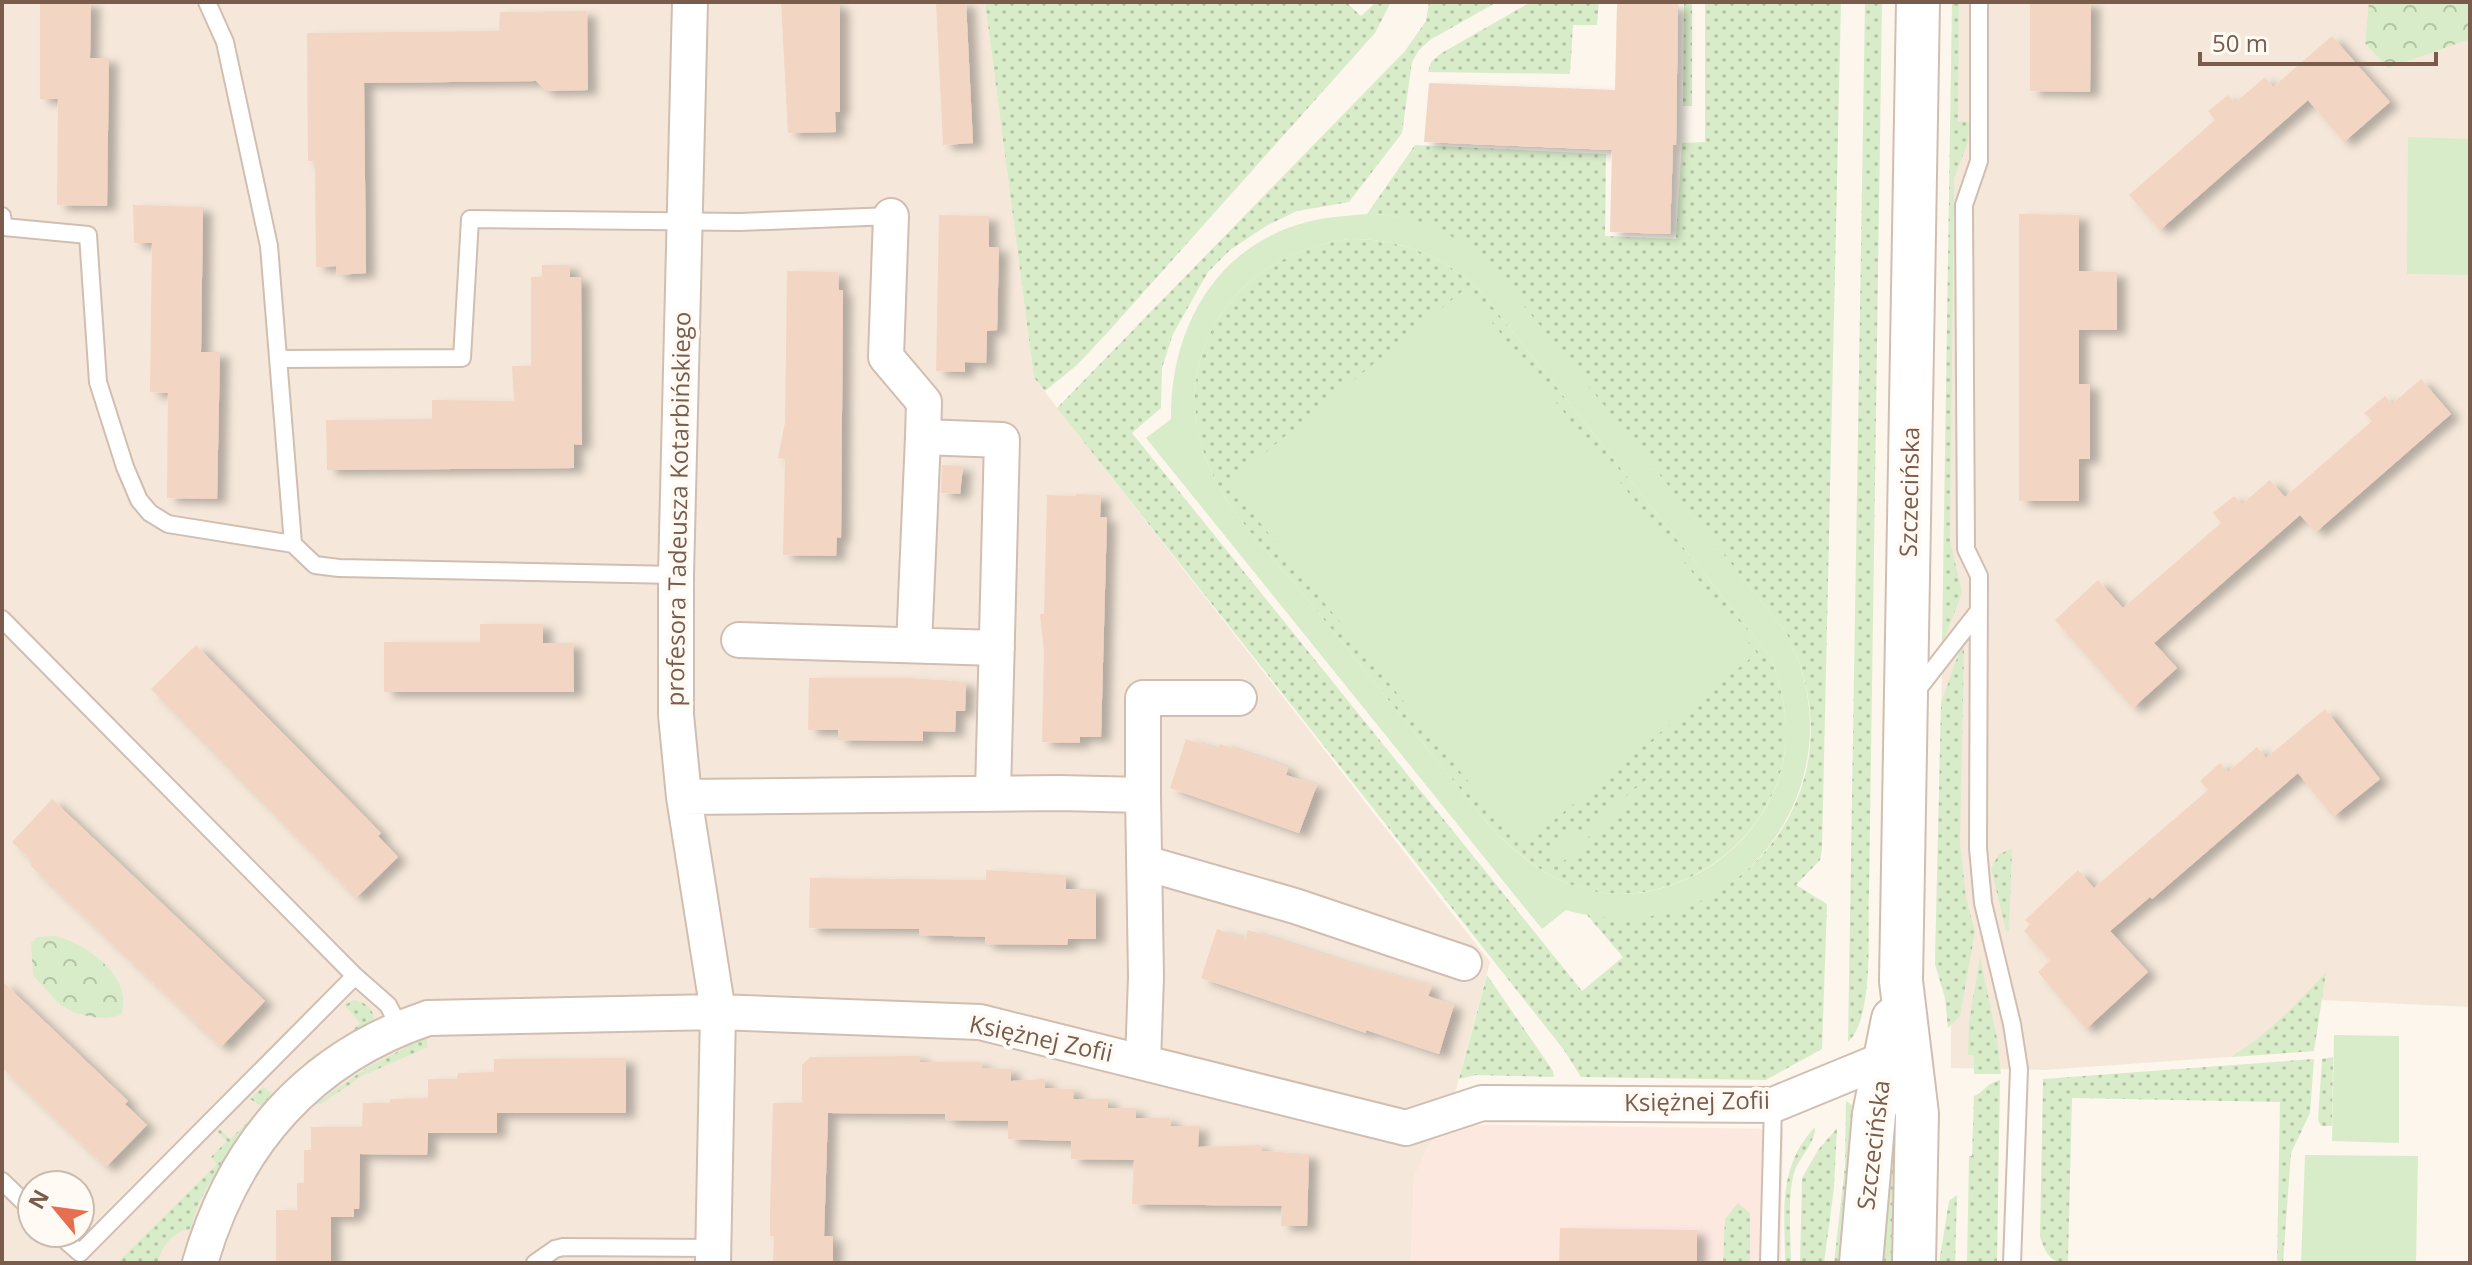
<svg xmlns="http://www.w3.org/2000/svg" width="2472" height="1265" viewBox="0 0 2472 1265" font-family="'Open Sans',sans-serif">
  <defs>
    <pattern id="grass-dots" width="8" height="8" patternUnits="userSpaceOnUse" patternTransform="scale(2)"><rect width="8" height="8" fill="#d8ecc9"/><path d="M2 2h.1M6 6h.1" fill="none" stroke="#b4c2a5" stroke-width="1.8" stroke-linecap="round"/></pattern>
    <pattern id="park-crowns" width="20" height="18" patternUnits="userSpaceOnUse" patternTransform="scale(2)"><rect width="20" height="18" fill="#d8ecc9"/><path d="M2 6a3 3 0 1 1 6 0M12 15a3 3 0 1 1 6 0" fill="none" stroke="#b4c2a5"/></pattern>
    <filter id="shadow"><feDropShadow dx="9" dy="5" stdDeviation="4" flood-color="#0004"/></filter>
  </defs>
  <rect width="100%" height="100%" fill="#fdf6ec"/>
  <path fill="#f5e8da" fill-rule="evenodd" d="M2,2H985L1034,378L1490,962L1444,1134L1434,1138L1414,1177L1411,1263H2ZM32,1185H80V1233H32Z
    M1958,2H2470V1007L2321,1000L2314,1051L2044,1070L1951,1068V1008L1935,964Z"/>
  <path fill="#fde8e0" d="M1447,1124L1783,1129L1781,1263H1411L1414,1177L1427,1147L1434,1138L1444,1134Z"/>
  <path fill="url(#grass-dots)" d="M985,2H1346L1361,16L1376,2H1391L1375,33L1108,332L1077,365L1045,391L1034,378Z
    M1429,2H1497L1430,40L1419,50L1412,62L1402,133L1349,202L1297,211L1266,226L1230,250L1208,272L1173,334L1162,368L1161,408L1132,433L1582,991L1623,957L1587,915C1751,939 1864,776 1785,631L1492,267C1458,236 1413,213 1367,214L1415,145L1606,154L1605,236L1676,239L1682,143L1705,142V2H1841L1822,849L1820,860L1796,885L1827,904L1822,1049L1766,1080L1581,1077L1564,1050L1057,408L1405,51L1426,21Z
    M1531,2H1599L1597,25H1573L1570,74L1428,72L1431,62L1440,54Z
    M1684,2H1692V106H1683Z
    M1865,2H1882L1869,894C1867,930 1875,1017 1848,1042Z
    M1952,2H1959L1958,121L1969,122L1968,142L1954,179L1950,540L1962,593L1942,645Z
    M1348,239C1400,238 1445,256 1482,293L1771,658C1780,682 1787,711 1786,736C1784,830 1689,907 1597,892C1555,885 1523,859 1493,830C1430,752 1367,673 1304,595C1273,557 1229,514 1210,469C1162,358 1234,255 1348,239Z
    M1961,647L1964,649L1960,843L1966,898L1975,932L1960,1016L1948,1028L1945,998L1935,964L1941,703Z
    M2012,849L2009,930L2006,931L1991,868L1999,854Z
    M1980,957L1997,1038L2001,1074H1974V1055H1968L1969,1022Z
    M2326,972L2314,1051L2231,1057C2268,1034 2296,1005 2326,972Z
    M1487,975L1553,1071L1554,1077L1476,1075L1459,1079Z
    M354,1000C370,1003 377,1013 372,1028L266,1109L250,1099L263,1087L274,1094L315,1054L322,1061L360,1023L344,1005Z
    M426,1037L428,1047L362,1076L321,1104H315L368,1067Z
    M2333,1057L2332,1126H2321L2318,1120L2322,1059Z
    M2314,1059L2310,1113L2291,1153L2283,1263H2277L2280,1102L2072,1098L2068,1261L2086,1263C2055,1263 2050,1265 2040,1237L2043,1079Z
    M1897,1072L1895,1263H1881Z
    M2000,1080L1997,1263H1967L1969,1156H1972L1974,1096C1985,1092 1983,1085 2000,1080Z
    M1846,1101L1855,1107L1842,1263H1834L1845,1166Z
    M251,1119L254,1123C228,1153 199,1190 191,1229C174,1231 161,1246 158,1263H117L217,1164L211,1157L227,1141L217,1131L219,1129L230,1139Z
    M1815,1127C1816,1143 1799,1157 1794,1173C1787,1200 1791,1235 1791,1263H1785C1785,1211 1777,1168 1815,1127Z
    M1837,1128L1834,1188L1824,1263H1800L1802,1178L1818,1150Z
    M1957,1195L1955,1263H1939L1949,1201Z
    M1738,1203L1750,1213V1263H1723L1725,1219Z"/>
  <path fill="url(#park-crowns)" d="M2369,2H2470V39L2388,68L2365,43Z
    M56,936C88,945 134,977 121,1015L107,1018L92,1017L75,1013L59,1004L33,975L31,943L38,937Z"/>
  <path fill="#d8ecc9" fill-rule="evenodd" d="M2408,137L2470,139V275L2407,274Z
    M1367,214C1414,213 1458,235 1492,266L1785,631C1867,781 1735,959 1566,910L1542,929L1146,438L1171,419C1170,333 1212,250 1300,224C1322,217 1344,216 1367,214ZM1348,239C1400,238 1445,256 1482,293L1771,658C1780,682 1787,710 1786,736C1784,831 1689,907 1597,892C1555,885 1522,859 1493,830C1430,752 1367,673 1304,595C1273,557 1229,514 1210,469C1162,358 1234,255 1348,239Z
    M1465,289L1757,653L1521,847L1228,483Z
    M1657,771L1662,777L1587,838L1589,841L1556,867L1546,854L1577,829L1581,832Z
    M2334,1035L2399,1036V1143L2332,1141Z
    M2305,1155L2418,1156L2416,1263H2301Z"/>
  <path fill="#f3d5c3" filter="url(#shadow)" d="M40,2H91L90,58H109L107,206L57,205L58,99H40Z
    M781,2H835V5H840V112H835L836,132L788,133Z
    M936,2H966L973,143L943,145Z
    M2030,2H2091L2090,92L2030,91Z
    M1617,3L1678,4L1676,145H1673L1670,234L1610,232L1612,150L1424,142L1429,83L1615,90Z
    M587,11L588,90L546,91L536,81L364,83L366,273L337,275L336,266L316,267L315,161H308L307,33L499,31L500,12Z
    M2332,36L2390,102L2344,142L2308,100L2160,230L2129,195L2215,120L2208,111L2228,95L2235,103L2265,77L2273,87Z
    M133,205L203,207L201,352H220L217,499L167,498L168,393L150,392L152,243H134Z
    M2019,214L2079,215V271L2117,272V330H2079V384H2090V459H2079V501H2019Z
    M939,215L989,216V247H999L997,330L987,331L986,363L965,362V372L936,371Z
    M542,265H570V277H581L582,445L574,444V468L327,470L326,420L432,419V400L514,401L512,366H531V277H542Z
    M787,271L838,272L839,290H843L841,538L837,537L836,556L783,555L785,459L778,458L785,422Z
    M2421,379L2451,414L2316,532L2300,515L2154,643L2177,668L2133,708L2055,620L2098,580L2123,608L2221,523L2213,513L2234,496L2242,504L2270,480L2285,497L2372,421L2364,413L2385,396L2392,404Z
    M942,465L963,466L960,494L941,493Z
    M1076,494L1101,495L1100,517H1107L1101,737H1080V743L1042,742L1044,651L1040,614H1044L1047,495L1076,496Z
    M480,624H543V643H573L574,692H384V642H480Z
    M196,645L381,833L378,836L398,857L356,898L151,689Z
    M809,678H909L966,682L965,711H956L955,732L923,731V741L838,740V730H808Z
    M2325,709L2380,779L2333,817L2298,773L2152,899L2150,897L2110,931L2148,972L2086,1029L2038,972L2050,960L2024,931L2030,924L2025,920L2078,870L2094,888L2208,790L2200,781L2220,763L2228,772L2257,747L2266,758Z
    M1186,739L1218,749L1220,744L1262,758L1288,768L1286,775L1317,785L1299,833L1170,788Z
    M52,799L265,1001L221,1047L30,865L33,862L12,842Z
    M986,870L1066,875V889H1096V939H1068L1067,945L985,944V937L919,935V929L809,928L810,878L986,880Z
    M1217,929L1245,939L1248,930L1359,966L1432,986L1428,996L1454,1005L1439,1054L1366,1030V1033L1201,978Z
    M2,981L128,1101L125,1104L147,1125L106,1167L2,1068Z
    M920,1056V1062H982V1068L1011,1069V1081L1045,1079V1088L1074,1089L1073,1099H1108V1108H1136V1118H1170L1171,1126H1199L1198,1147L1261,1145L1262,1151L1309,1154L1307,1226H1281L1282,1206L1132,1204L1134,1160L1071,1159V1141L1008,1139V1121L945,1120V1114L828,1113L824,1236H833V1263H773L774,1236H770V1212L773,1103H802V1065L810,1057Z
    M626,1058V1113H497V1133H428L427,1155L360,1154L359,1209H354V1217H331V1263H278L276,1260V1210H297V1183H304V1150H311V1127H362L363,1103H390V1099L428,1098V1079H457L458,1073L494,1072V1059Z
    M1560,1228L1697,1230V1263H1559Z"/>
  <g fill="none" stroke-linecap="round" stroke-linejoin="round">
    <g stroke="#d1beb0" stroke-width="20">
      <path id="service" d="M207,2L225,42L269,246L293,544
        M1979,2V161L1964,205L1966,549L1979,576L1978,848L1983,903L2012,1024L2019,1069L2012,1263
        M2,216L4,227L88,235L98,382L125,467L139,500L150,513L168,524L293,544L315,565L339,568L676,575
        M280,359L462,358L470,219L740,222L891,216
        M2,619L355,976L388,1005L400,1028
        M1914,694L1978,612
        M2,1181L32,1210
        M57,1233L80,1253L355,976
        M535,1263L555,1249L563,1247L713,1248
        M1769,1263L1773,1105"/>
    </g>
    <g stroke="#d1beb0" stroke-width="38">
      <path id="minor" d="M690,2L676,575V715L684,797L718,1012L713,1263
        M891,216L886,357L924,402L923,437L1002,440L993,793
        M739,640L997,648
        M914,645L923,437
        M1143,795V698H1239
        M684,797L1059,793L1143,795L1146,977L1143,1062
        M1145,863L1295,906L1464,963
        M200,1263C234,1144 309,1058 428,1018L718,1012L980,1022L1406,1128L1482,1103L1773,1105L1885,1059"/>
    </g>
    <g stroke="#d1beb0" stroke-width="46">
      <path id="tertiary" d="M1861,1263L1874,1114L1893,1019
        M1914,1263L1917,1114L1901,981L1918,2"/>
    </g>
    <use href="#service" stroke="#fff" stroke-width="16"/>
    <use href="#minor" stroke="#fff" stroke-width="34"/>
    <use href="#tertiary" stroke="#fff" stroke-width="42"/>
  </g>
  <g text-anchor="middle" stroke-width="8" stroke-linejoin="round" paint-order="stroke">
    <g font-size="24" fill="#7a5c4d" stroke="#fffaf3">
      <text transform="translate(1910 492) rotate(-89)" y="8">Szczecińska</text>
      <text transform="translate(679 509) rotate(-89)" y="8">profesora Tadeusza Kotarbińskiego</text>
      <text transform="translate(1041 1039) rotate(12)" y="8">Księżnej Zofii</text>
      <text transform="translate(1697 1102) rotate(-1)" y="8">Księżnej Zofii</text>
      <text transform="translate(1874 1145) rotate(-83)" y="8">Szczecińska</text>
    </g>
  </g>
  <rect width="2472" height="1265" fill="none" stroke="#7a5c4d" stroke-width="8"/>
  <g transform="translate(56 1209) rotate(299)"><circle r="38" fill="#fffaf3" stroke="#cabbb1" stroke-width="2"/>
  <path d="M0-6L14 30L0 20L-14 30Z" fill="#e76f51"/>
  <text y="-12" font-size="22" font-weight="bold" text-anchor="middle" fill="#7a5c4d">N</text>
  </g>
  <path d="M2200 52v12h236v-12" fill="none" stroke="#7a5c4d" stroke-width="4"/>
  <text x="2212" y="52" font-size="24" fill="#7a5c4d" stroke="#fffaf3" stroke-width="6" paint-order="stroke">50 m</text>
</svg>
